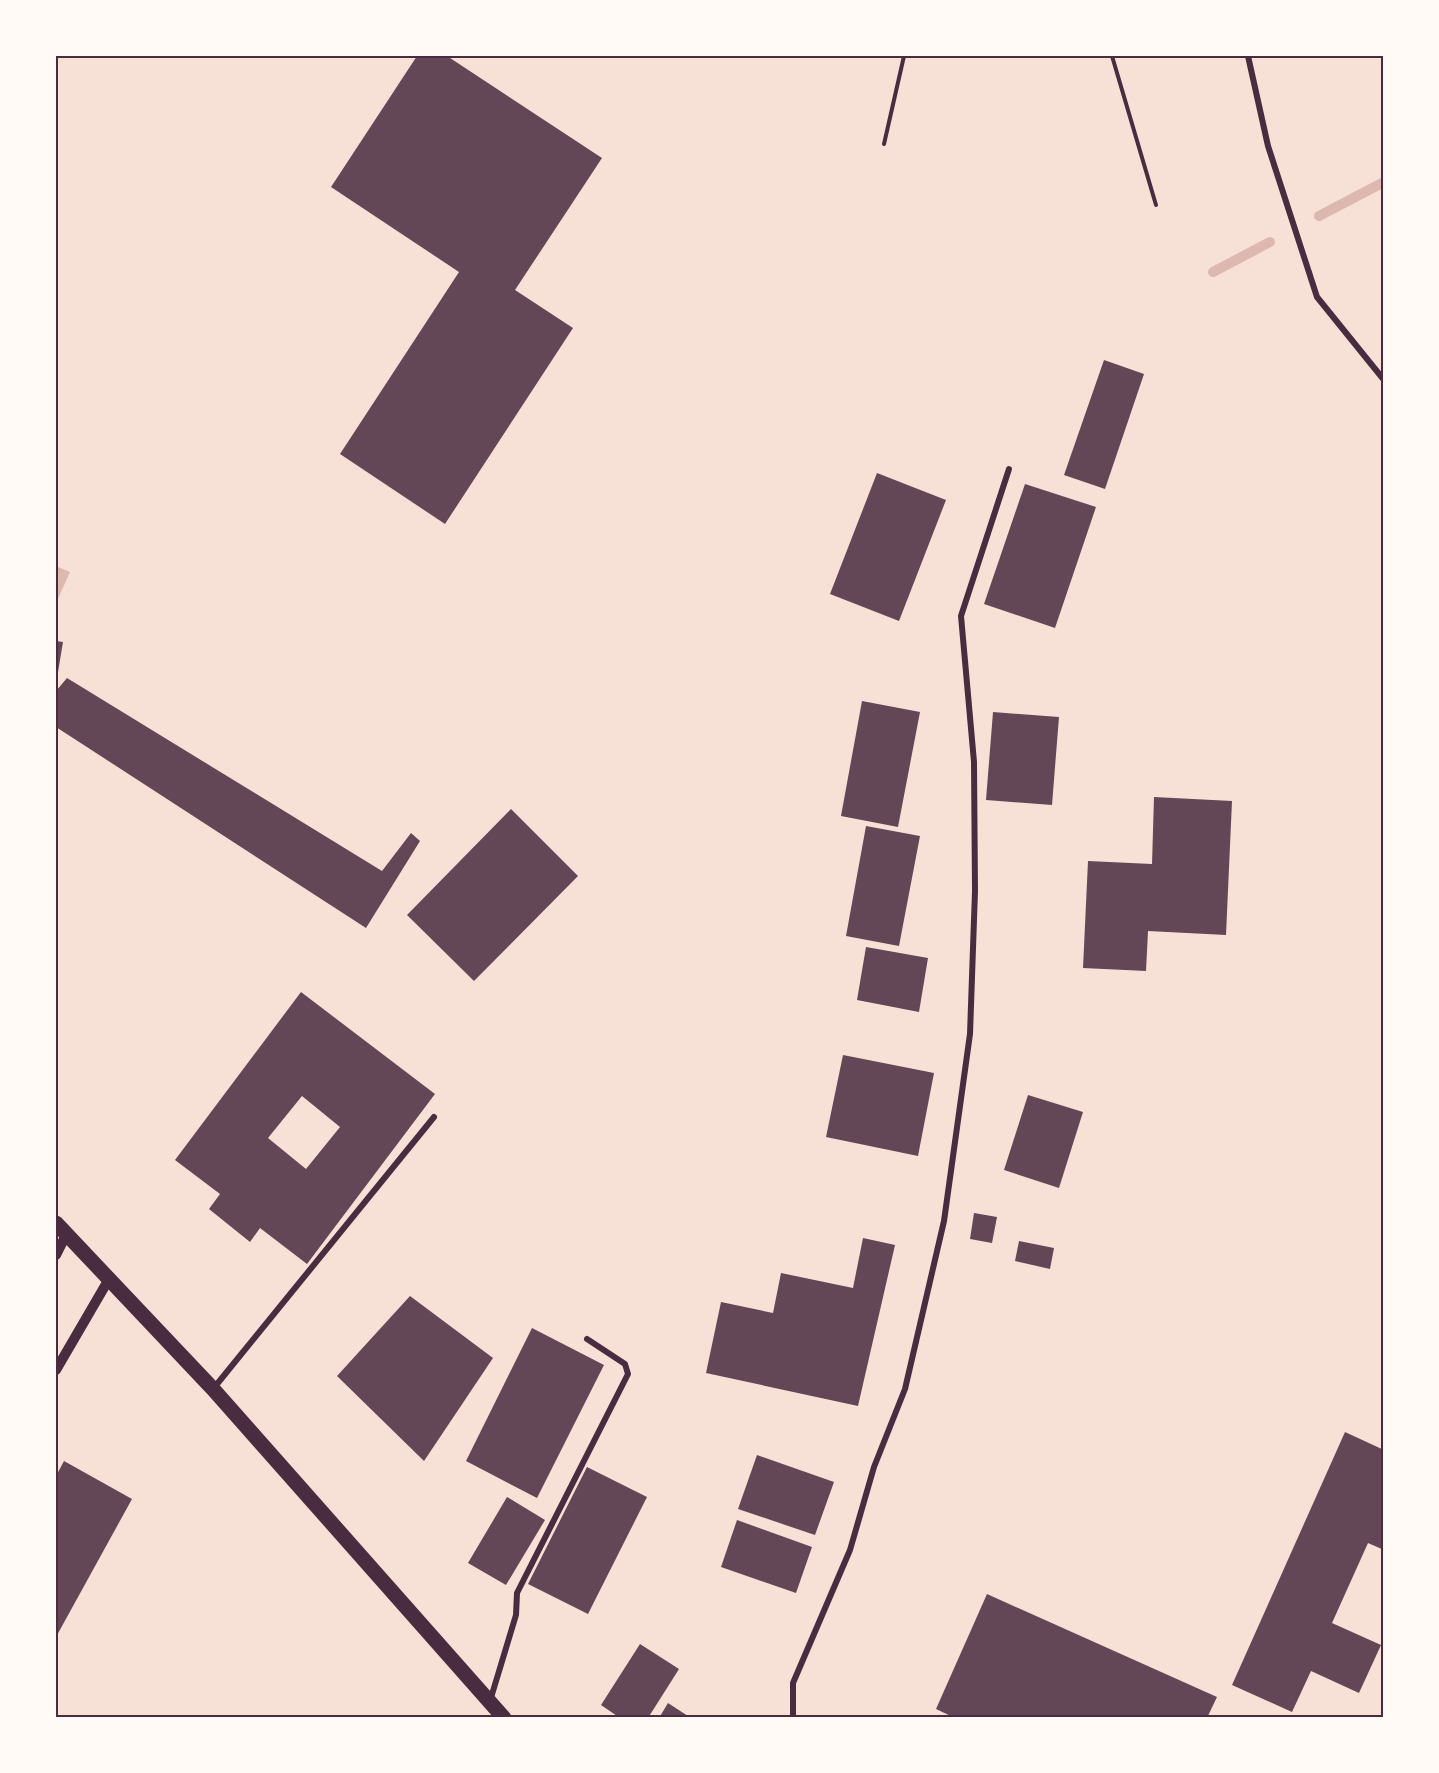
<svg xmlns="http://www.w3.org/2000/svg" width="1439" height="1773" viewBox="0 0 1439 1773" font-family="Quicksand,sans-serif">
  <rect width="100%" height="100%" fill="#f7e1d7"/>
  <path fill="#dcb8b0" d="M56,566L70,572L56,603Z"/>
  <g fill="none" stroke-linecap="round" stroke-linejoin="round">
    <path stroke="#dcb8b0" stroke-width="10" d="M1319,216L1384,182
      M1213,272L1270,242"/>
  </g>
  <path fill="#644757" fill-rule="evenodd" d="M417,56H447L602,158L515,290L573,328L445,524L340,454L459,272L331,187Z
    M1104,360L1144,374L1105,489L1064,475Z
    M877,473L946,500L899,621L830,594Z
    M1025,484L1096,507L1055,628L984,604Z
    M56,641L63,642L57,678H56Z
    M67,678L382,871L411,833L420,841L366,928L56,727V691Z
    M862,701L920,712L898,827L841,816Z
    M993,712L1059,717L1052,805L986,800Z
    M1154,797L1232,801L1226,935L1148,931L1146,971L1083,968L1088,861L1152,864Z
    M511,809L578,876L474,981L407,915Z
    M866,826L920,836L899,946L846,936Z
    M866,947L928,958L919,1012L857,1000Z
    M301,992L435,1094L307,1264L260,1228L250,1242L209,1209L220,1194L175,1160ZM302,1096L340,1127L306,1169L268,1138Z
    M843,1055L934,1073L918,1156L826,1137Z
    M1028,1095L1083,1112L1059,1188L1004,1170Z
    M974,1213L997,1217L992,1243L970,1239Z
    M863,1238L895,1245L858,1406L706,1373L721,1302L773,1313L781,1273L853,1288Z
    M1019,1241L1054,1248L1050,1269L1015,1261Z
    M410,1296L493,1358L424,1461L337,1376Z
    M532,1328L604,1365L537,1498L466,1461Z
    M1345,1432L1384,1450V1550L1368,1543L1332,1623L1381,1645L1359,1693L1311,1671L1292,1712L1232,1685Z
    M757,1455L834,1482L815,1535L738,1509Z
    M64,1461L132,1499L56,1637V1476Z
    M587,1467L647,1497L588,1614L528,1584Z
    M507,1497L545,1520L506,1585L468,1563Z
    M737,1520L812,1547L796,1593L721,1567Z
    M987,1594L1217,1697L1207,1718H955L936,1709Z
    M640,1644L679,1669L648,1718H620L601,1705Z
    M668,1703L691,1718H659Z"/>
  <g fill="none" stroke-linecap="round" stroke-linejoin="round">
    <path stroke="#4a2c40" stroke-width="4" d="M1112,56L1156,205
      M884,144L904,56"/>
    <path stroke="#4a2c40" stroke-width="6" d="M1248,56L1268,146L1317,297L1384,380
      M213,1389L434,1117
      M490,1701L516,1615L517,1593L628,1374L625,1364L587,1339
      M793,1718V1683L850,1550L874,1467L905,1389L944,1221L970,1034L975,891L974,762L961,616L1009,469"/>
    <path stroke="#4a2c40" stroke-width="10" d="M56,1255L66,1235
      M56,1370L109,1279"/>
    <path stroke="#4a2c40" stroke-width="15" d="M56,1223L213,1389L504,1718"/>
  </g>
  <rect width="1439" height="1773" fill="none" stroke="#fffaf5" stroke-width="114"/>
  <rect x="57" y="57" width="1325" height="1659" fill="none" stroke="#4a2c40" stroke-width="2"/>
</svg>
